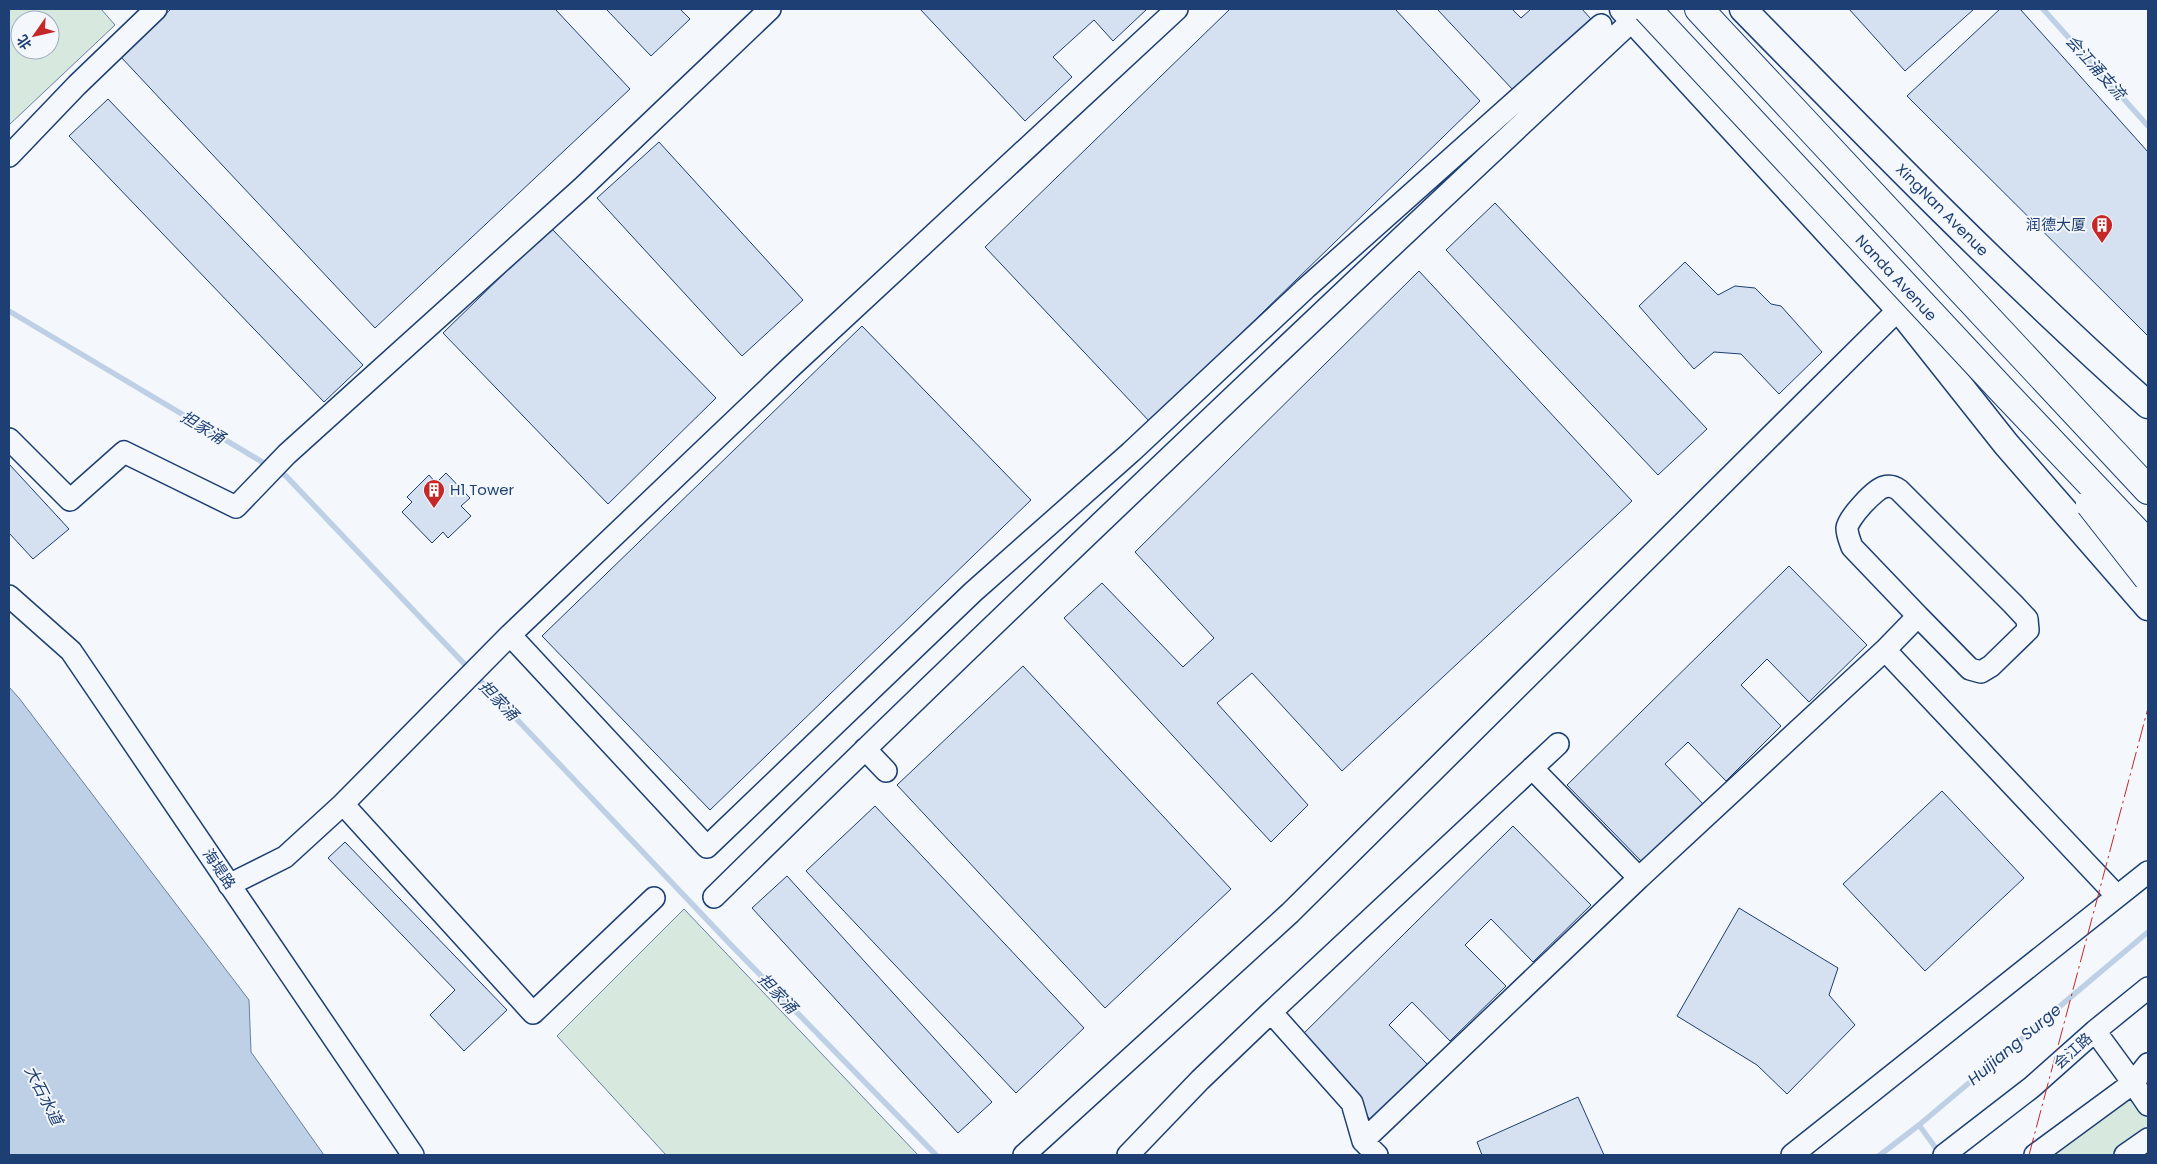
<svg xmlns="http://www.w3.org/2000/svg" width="2157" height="1164" viewBox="0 0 2157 1164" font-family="Poppins,'Noto Sans SC',sans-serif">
  <rect width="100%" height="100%" fill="#f4f7fb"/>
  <path fill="#d7e8df" stroke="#687fa3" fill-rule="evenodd" d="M9,9H101L115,25L9,125ZM20,20H50V50H20Z
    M684,909L918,1155H666L557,1036Z
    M2135,1097L2148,1111V1132L2115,1155H2050L2127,1098Z"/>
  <path fill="#bed0e5" stroke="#687fa3" d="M9,687L19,698L249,1000L251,1052L324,1155H9Z"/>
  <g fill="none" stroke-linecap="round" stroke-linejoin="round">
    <path stroke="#bed0e5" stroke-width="5.5" d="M2043,9L2148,126
      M9,311L269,466
      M277,471L286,476L731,945L936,1155
      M1919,1125L1940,1154
      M1880,1155L1919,1125L2148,932"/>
  </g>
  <path fill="#d5e0f0" stroke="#1d3f73" d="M171,9H555L630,89L375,328L120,56Z
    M606,9H680L690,19L651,56Z
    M920,9H1147L1113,41L1094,20L1053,57L1072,77L1025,121Z
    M1230,9H1395L1480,101L1150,422L985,247Z
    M1437,9H1512L1521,18L1531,9H1582L1591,19L1514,91Z
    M1849,9H1974L1905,71Z
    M2000,9H2020L2148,152V336L1907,96Z
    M108,99L363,365L324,402L69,136Z
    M659,142L803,300L742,356L597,198Z
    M1495,203L1707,429L1658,475L1446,250Z
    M551,228L716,398L608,504L443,333Z
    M1685,262L1718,295L1735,286L1755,288L1771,304L1781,306L1822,352L1779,394L1741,354L1714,352L1694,369L1639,306Z
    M1419,271L1632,501L1342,771L1252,673L1217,703L1308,805L1271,842L1064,618L1102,583L1183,667L1214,638L1135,552Z
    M862,326L1031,500L710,810L542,636Z
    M9,464L69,529L33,559L9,533Z
    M446,473L470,498L461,506L471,516L448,538L443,532L432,543L402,512L412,502L407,497L429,475L436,483Z
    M1789,566L1867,645L1809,702L1767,659L1741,685L1781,726L1726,781L1688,742L1665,764L1704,805L1644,864L1567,785Z
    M1023,666L1231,889L1105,1008L897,785Z
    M1942,791L2024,878L1925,971L1843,884Z
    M875,806L1084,1028L1016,1093L806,871Z
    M1513,826L1591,905L1533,962L1491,919L1465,945L1506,986L1450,1041L1412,1002L1389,1025L1428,1065L1372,1121L1295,1042Z
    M345,842L507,1010L464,1051L430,1015L455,990L328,858Z
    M787,876L992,1102L958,1133L752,908Z
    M1739,908L1838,968L1829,995L1855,1025L1787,1094L1757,1065L1677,1016Z
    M1578,1097L1604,1155H1482L1477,1142Z"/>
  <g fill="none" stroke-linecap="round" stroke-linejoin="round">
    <g stroke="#1d3f73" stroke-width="24">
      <path id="minor" d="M9,156L77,85L156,9
        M9,439L70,500L124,452L236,507L287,454L582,188L770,9
        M9,596L71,651L413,1155
        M510,635L792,366L1177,9
        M1885,650L1918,616L1970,669L1981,672L1991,666L2028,630L2027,619L2013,604L1899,490C1895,487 1890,485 1884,487C1875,489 1848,518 1847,528C1847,535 1850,541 1852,547L1918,616
        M865,749L886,771
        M1532,768L1639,878L1885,650L2117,896
        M229,885L285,857L343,804
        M714,897C1016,600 1324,309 1633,20
        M654,898L533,1013L343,804L510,635L707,847L973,592L1131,452L1306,288L1601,25
        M1271,1012L1352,1103L1363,1141
        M2148,1064L2133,1083L2148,1105
        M1024,1155L1290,913L1899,309
        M1128,1155L1200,1080L1271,1012L1558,744
        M1377,1155L1363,1141L1639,878
        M1792,1155L2148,872
        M1944,1155L2032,1087L2095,1031L2148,988
        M2035,1155L2133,1083L2095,1031
        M2125,1155L2148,1139"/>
    </g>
    <g stroke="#1d3f73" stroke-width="29">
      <path id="major" d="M1623,9L1899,309L2006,444L2148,607
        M1743,9C1875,144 2007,279 2148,405"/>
    </g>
    <g stroke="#1d3f73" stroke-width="30">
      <path id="highway" d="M1699,9L2148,490"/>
    </g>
    <use href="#minor" stroke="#f4f7fb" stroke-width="21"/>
    <use href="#major" stroke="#f4f7fb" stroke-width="26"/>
    <use href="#highway" stroke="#f4f7fb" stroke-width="28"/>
    <g stroke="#1d3f73" stroke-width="30" stroke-linecap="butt">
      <path id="highway-bridge" d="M1647,9L2002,390L2148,544
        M2090,504L2148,578"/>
    </g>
    <use href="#highway-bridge" stroke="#f4f7fb" stroke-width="28"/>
    <path stroke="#c62828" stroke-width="1" stroke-dasharray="18 4 2.5 4" stroke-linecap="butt" d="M2029,1155L2148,708"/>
  </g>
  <defs>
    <g id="building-pin" transform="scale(1.125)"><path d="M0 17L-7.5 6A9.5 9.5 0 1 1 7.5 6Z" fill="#c62828" stroke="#f4f7fb"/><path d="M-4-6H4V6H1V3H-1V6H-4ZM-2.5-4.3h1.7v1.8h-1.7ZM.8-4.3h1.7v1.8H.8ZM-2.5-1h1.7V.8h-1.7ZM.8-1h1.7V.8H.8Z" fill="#fff"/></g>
  </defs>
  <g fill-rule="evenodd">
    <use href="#building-pin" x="2102" y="225"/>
    <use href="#building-pin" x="434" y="490"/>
  </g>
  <g text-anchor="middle" stroke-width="4" stroke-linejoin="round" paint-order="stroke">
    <g font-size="15" fill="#1d3f73" stroke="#f4f7fb">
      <text transform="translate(1942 210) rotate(45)" y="5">XingNan Avenue</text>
      <text transform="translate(1896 278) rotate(47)" y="5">Nanda Avenue</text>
      <text transform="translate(219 869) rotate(56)" y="5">海堤路</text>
      <text transform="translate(2073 1051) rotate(-42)" y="5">会江路</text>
    </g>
    <g font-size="15" fill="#1d3f73" stroke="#f4f7fb" text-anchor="end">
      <text x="2086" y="230">润德大厦</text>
      <text x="450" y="495" text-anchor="start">H1 Tower</text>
    </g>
    <g font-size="16" font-style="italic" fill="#1d3f73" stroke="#f4f7fb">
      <text transform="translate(2096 67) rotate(48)" y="6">会江涌支流</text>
      <text transform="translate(203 427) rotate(31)" y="6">担家涌</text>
      <text transform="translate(499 700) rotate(46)" y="6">担家涌</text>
      <text transform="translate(778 993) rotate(46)" y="6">担家涌</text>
      <text transform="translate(2014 1044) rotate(-40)" y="6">Huijiang Surge</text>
      <text transform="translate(44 1095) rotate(63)" y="6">大石水道</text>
    </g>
  </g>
  <rect width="2157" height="1164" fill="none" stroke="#1d3f73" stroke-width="20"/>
  <g transform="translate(35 35) rotate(236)"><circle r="24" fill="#f4f7fb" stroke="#9eadc5"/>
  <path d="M0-4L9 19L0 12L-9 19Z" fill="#c62828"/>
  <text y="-8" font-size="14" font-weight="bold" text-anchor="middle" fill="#1d3f73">北</text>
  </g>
</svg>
